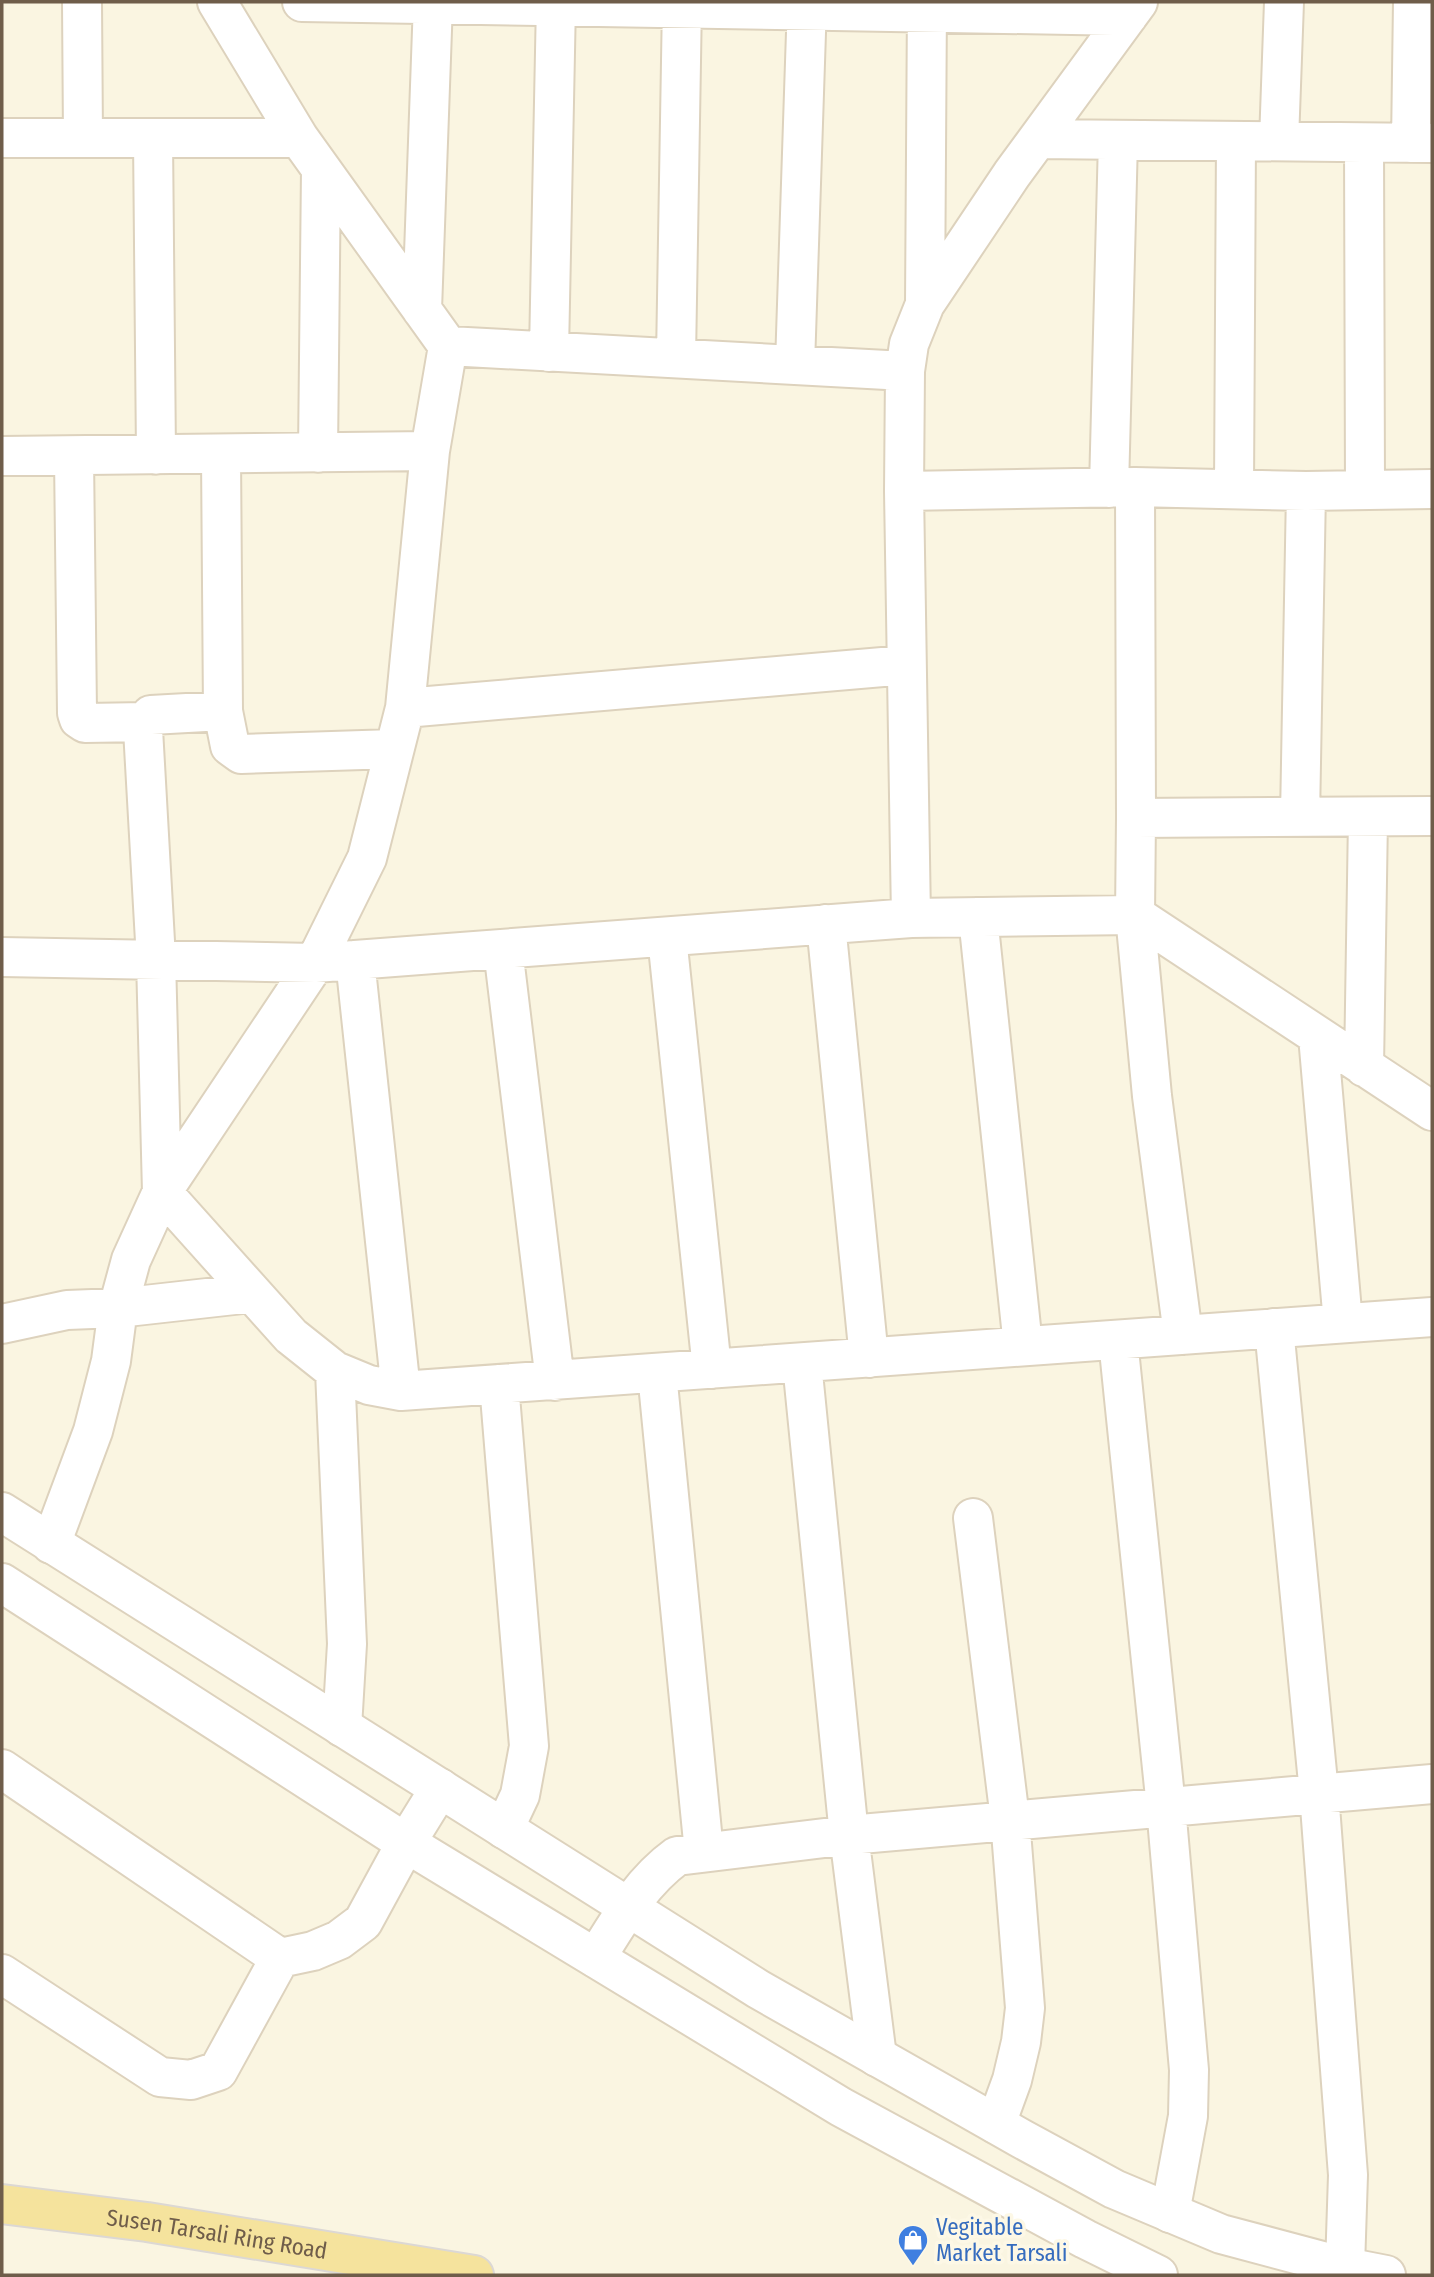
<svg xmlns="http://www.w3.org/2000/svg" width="1434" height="2277" viewBox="0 0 1434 2277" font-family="'Fira Sans Condensed',sans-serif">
  <rect width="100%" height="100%" fill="#faf5e1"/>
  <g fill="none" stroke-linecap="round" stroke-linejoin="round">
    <g stroke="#ddd2bd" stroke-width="42">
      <path id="minor" d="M82,2L83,138
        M302,2L1128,16
        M2,138H299
        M153,138L156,455
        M1038,139L1432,143
        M1279,141L1284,2
        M1364,143L1365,489
        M1411,143L1413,2
        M925,304L927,2
        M422,310L433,2
        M448,346L905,371
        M549,352L556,2
        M676,358L682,2
        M795,365L807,2
        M318,453L321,169
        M221,455L223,711
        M2,456L430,451
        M74,456L77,713L79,719L85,723L146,722
        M1135,487L1136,818
        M1109,488L1118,140
        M1234,489L1236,141
        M904,491L1135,487L1306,491L1432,489
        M405,708L906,665
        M394,749L241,754L230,746L223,711L151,715L143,729L156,959L162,1192L291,1336L335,1371L369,1385L401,1391L1432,1317
        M1300,817L1306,491
        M978,917L1023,1346
        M911,918L904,491L905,371L909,344L925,304L1012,174L1138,2
        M826,924L869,1358
        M667,937L712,1369
        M503,949L555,1381
        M2,957L315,963L911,918L1135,915L1432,1111
        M355,960L401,1391
        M1318,1036L1343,1323
        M1364,1067L1368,818
        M2,1324L67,1310L118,1308L252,1293
        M1274,1328L1319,1793L1348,2175L1345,2267
        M1183,1335L1152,1096L1135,915L1136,818L1432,816
        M1118,1340L1166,1807L1189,2070L1188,2116L1170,2213
        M802,1363L849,1835L877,2057
        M335,1371L347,1644L342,1727
        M657,1373L704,1852
        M499,1384L529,1746L520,1795L504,1829
        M973,1518L1010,1819L1025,2008L1021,2042L1012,2080L996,2124
        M51,1544L93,1431L111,1361L118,1308L131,1260L162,1192L315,963L367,858L405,708L430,451L448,346L299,138L217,2
        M2,1769L280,1958L313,1951L339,1940L363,1922L406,1843L440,1788
        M596,1958C619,1921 641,1882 677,1856L849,1835L1432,1784
        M2,1974L160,2077L191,2080L218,2071L280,1958"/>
    </g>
    <g stroke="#ddd2bd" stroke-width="42">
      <path id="tertiary" d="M2,1512L758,1989L1022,2139L1114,2189L1221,2234L1345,2267L1386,2275
        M2,1583L406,1843L841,2107L1085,2239L1158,2275"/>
    </g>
    <g stroke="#dcd8d4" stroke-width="42">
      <g id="primary">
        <path id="s1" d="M2,2204L147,2222L474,2275"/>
      </g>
    </g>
    <use href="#minor" stroke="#fff" stroke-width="38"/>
    <use href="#tertiary" stroke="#fff" stroke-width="38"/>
    <use href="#primary" stroke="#f5e39d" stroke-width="38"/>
  </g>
  <defs>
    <g id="shop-pin" transform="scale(1.575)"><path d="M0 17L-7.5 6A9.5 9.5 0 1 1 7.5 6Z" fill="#3f7fe0" stroke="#fdf8e6"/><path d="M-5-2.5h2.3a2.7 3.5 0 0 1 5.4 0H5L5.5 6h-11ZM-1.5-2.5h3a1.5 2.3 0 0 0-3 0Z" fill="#fff"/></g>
  </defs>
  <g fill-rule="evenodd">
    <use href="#shop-pin" x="913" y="2240"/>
  </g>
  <g text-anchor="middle" stroke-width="7" stroke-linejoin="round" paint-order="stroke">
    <g font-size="23" fill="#366cbe" stroke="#fdf8e6" text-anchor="start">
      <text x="936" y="2235">Vegitable<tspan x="936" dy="26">Market Tarsali</tspan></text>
    </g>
    <g font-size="23" fill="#6f5d4a" stroke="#fdf8e6">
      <text dy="8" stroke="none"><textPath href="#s1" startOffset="217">Susen Tarsali Ring Road</textPath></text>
    </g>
  </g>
  <rect width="1434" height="2277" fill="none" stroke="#6f5d4a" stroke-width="7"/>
</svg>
